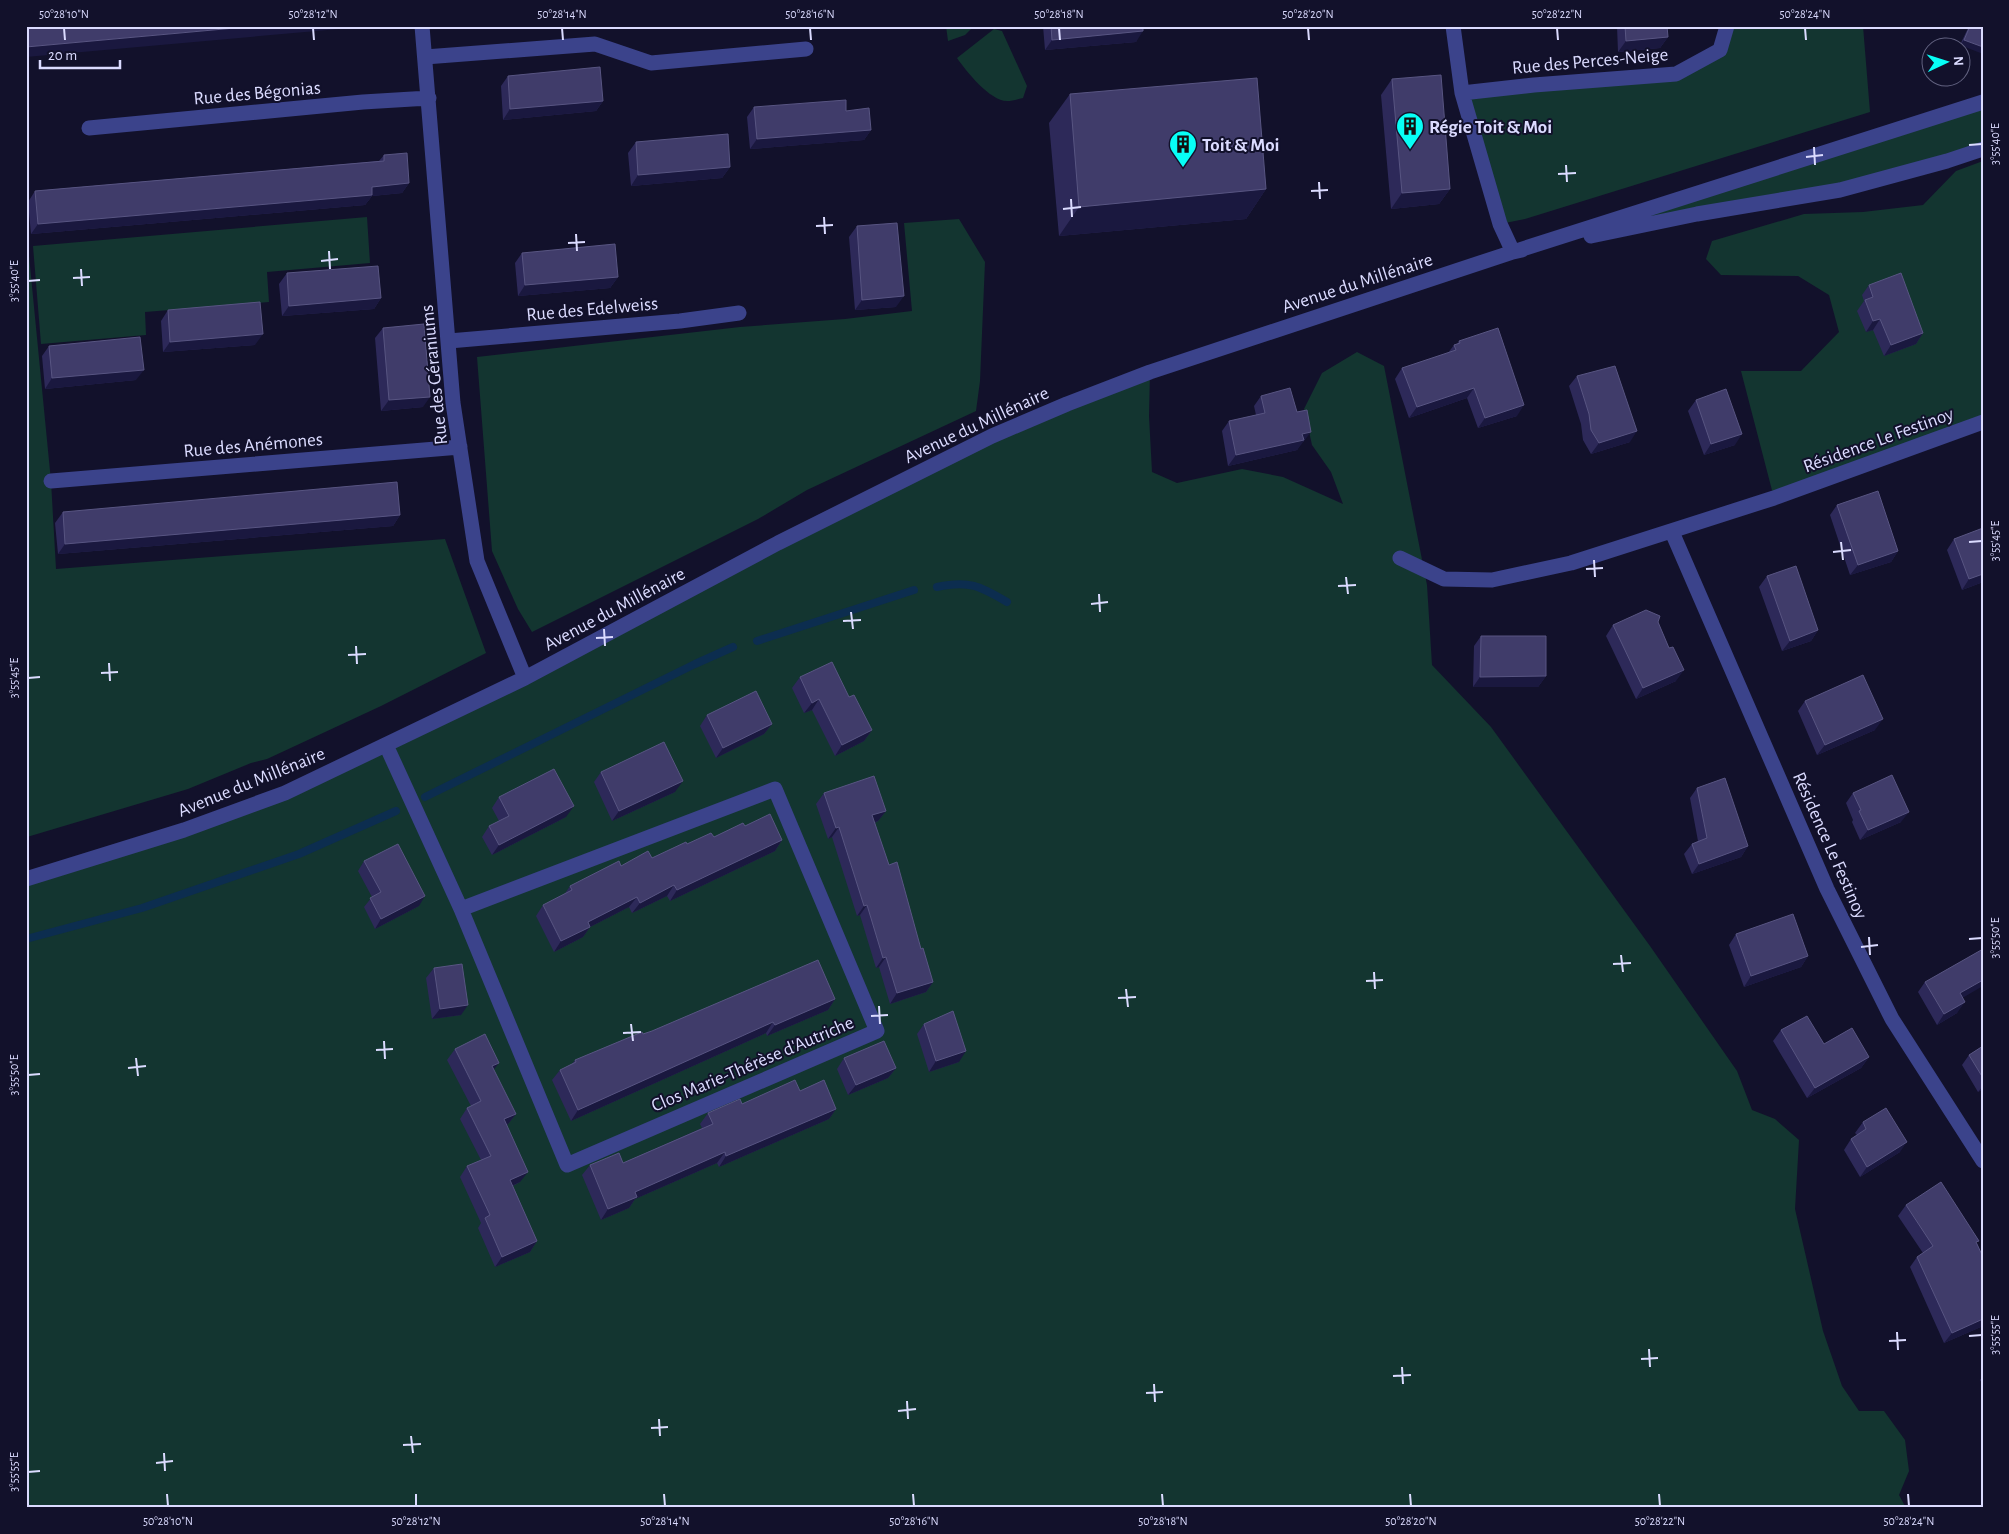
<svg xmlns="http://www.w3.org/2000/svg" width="2009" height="1534" viewBox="0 0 2009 1534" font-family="'Alegreya Sans',sans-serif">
  <rect width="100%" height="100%" fill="#12112b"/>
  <path fill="#133530" d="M946,26H974L965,35L948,41Z
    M1727,26H1863L1870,112L1525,219L1500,224L1462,93L1676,74L1720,50Z
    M994,29L1002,31L1027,86L1023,98C1018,99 1012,101 1007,101C990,101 966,71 957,58Z
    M1983,102V149L1947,161L1513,252Z
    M1983,161V422L1774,498L1741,371H1801L1839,332L1829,295L1798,276L1721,275L1706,259L1712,241L1804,214L1863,212L1923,205L1956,171Z
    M367,217L370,263L267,272L269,302L145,312L146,335L41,344L33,246Z
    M959,219L985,262L980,381L976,411L807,490L758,519L532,632L518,609L492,551L477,357L740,327L845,319L912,311L904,223Z
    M26,225L51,481L56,569L445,539L486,653L381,706L267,759L251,763L188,789L27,837Z
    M1357,352L1384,366L1427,585L1432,665L1491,727L1650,946L1737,1071L1752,1110L1775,1119L1799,1140L1795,1209L1823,1331L1842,1386L1859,1411H1884L1905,1440L1909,1471L1899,1495L1906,1508H26V879L285,793L992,436L1150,372L1149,416L1152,472L1177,483L1242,469L1283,477L1343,504L1331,472L1312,445L1304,409L1322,373Z"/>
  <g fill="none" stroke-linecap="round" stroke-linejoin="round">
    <path stroke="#0c2d4f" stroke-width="8" d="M937,587C969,580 980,586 1007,602
      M757,641L914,590
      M425,797L695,664L733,647
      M26,939L142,908L299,854L396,811"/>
    <path stroke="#3b438b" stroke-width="15" d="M422,26L453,403L477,561L525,678
      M1453,26L1462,93L1500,224L1513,252L1522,250
      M425,57L595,44L651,63L806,49
      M1462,93L1534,85L1676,74L1720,50L1727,26
      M89,128L363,102L429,98
      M1591,236L1697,214L1840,190L1947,161L1983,149
      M449,341L680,321L739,313
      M51,481L460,447
      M1672,532L1827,889L1892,1019L1983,1161
      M1400,558L1444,579L1492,580L1571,563L1774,498L1983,422
      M386,745L461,909L567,1165L877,1031L775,789L461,909
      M26,879L184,830L285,793L525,678L778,543L992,436L1067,404L1150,372L1513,252L1983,102"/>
  </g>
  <path fill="#2d2959" d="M1043,26H1143L1136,42L1045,50Z
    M1617,26H1667L1668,37L1660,48L1618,52Z
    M1969,26H1983L1960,45Z
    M508,76L603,101L596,111L503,120L501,86Z
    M1392,79L1450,189L1439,204L1391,209L1381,95Z
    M1070,94L1266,189L1246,219L1059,236L1049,123Z
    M754,107L846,111L871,130L864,140L750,149L747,117Z
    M636,142L730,167L722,178L631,186L628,153Z
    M384,155L409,183L402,193L372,196L365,205L31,234L28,202L35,191L379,161Z
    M857,226L896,307L855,310L849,237Z
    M522,253L618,277L610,288L518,296L515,263Z
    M287,273L381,298L374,309L282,316L279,284Z
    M1869,285L1923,333L1916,344L1884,356L1873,330L1866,332L1857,311L1864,301L1862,295Z
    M168,310L255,345L163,352L161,321Z
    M383,328L423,407L381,411L375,338Z
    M1459,341L1517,416L1478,428L1467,398L1409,418L1395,379L1402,368L1448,353L1454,345L1457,344Z
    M49,346L136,380L45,389L42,356Z
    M1577,376L1630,442L1591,454L1583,440L1581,424L1569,386Z
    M1261,396L1304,442H1302L1297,450L1228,466L1222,431L1229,421L1256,415L1254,406Z
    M1696,400L1735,445L1704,455L1688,411Z
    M1837,505L1898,551L1891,562L1850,575L1830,515Z
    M63,512L400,515L393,526L58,554L55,523Z
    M1954,539L1983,582L1962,590L1947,550Z
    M1767,576L1818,630L1811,641L1782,651L1759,587Z
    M1658,622L1676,681L1636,699L1606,636L1613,625Z
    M1481,636L1546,676L1538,687H1473L1474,646Z
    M800,677L849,697L872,730L864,741L835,756L812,710L804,713L792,688Z
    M1805,701L1875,730L1817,755L1798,711Z
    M707,715L772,724L764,734L716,758L700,726Z
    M601,772L675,792L612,821L594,782Z
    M1697,788L1748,846L1741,857L1692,874L1684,854L1692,844L1698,841L1690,798Z
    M824,793L886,811L878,821L875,823L889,865L933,982L926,992L890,1004L879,967L876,968L860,915L857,916L832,837L828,839L816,804Z
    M1853,793L1901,822L1860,840L1852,822L1853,820L1846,803Z
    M499,797L566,817L492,855L482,837L489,826L499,821L492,808Z
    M745,826L782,840L775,851L670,901L667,896L632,913L629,907L590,927L583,937L554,952L536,916L543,905L564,895L570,886L621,866L652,858L687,844L714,837Z
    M364,861L419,906L375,929L364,907L372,897L358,871Z
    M1736,934L1808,956L1801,967L1744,987L1729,945Z
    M434,968L461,1015L432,1019L426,978Z
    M1925,982L1962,998L1957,1013L1937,1025L1918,992Z
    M835,999L828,1010L767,1036L766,1033L571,1121L552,1080L560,1070L572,1064L575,1060L643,1034Z
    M924,1024L959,1062L929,1072L917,1034Z
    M1781,1030L1824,1044L1869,1057L1861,1068L1807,1098L1773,1041Z
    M1983,1046V1089L1978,1092L1962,1065L1969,1055Z
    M455,1049L493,1070L516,1114L508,1124L507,1125L520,1182L513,1186L537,1241L530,1252L495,1267L478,1228L481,1223L460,1177L467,1166L481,1160L460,1119L467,1108L471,1106L447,1060Z
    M844,1058L896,1068L888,1078L848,1095L837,1069Z
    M800,1091L836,1109L829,1119L719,1167L717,1163L635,1199L629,1208L601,1220L582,1175L590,1165L623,1163L702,1128L700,1124L708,1113L742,1104Z
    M1863,1122L1900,1152L1860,1177L1844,1150L1851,1139L1857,1135L1855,1133Z
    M1906,1205L1977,1244L1983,1257V1326L1944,1343L1910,1267L1917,1257L1923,1253L1898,1216Z
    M1983,1376V1385L1980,1380Z"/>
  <path fill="#1a183f" d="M257,26H351L350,28L26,57V47Z
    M1143,31L1136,42L1045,50L1052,40Z
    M1668,37L1660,48L1618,52L1626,41Z
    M1964,40L1983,47V54L1960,45Z
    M603,101L596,111L503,120L510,109Z
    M871,130L864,140L750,149L757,139Z
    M730,167L722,178L631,186L638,175Z
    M409,183L402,193L372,196L365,205L31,234L38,224Z
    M1266,189L1246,219L1059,236L1079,207Z
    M1450,189L1439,204L1391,209L1402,193Z
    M618,277L610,288L518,296L525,285Z
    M904,296L896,307L855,310L862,300Z
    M381,298L374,309L282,316L289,306Z
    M1880,319L1873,330L1866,332L1873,321Z
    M1923,333L1916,344L1884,356L1891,345Z
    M263,334L255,345L163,352L170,342Z
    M144,370L136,380L45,389L52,378Z
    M1474,388L1467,398L1409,418L1417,407Z
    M430,397L423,407L381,411L389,400Z
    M1524,405L1517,416L1478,428L1485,418Z
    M1637,431L1630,442L1591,454L1599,443Z
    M1311,432L1297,450L1228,466L1236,455L1302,434Z
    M1742,434L1735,445L1704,455L1711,444Z
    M400,515L393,526L58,554L65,544Z
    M1898,551L1891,562L1850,575L1858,565Z
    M1983,574V582L1962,590L1969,579Z
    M1818,630L1811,641L1782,651L1790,641Z
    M1684,670L1676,681L1636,699L1643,688Z
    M1546,676L1538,687H1473L1480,677Z
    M819,699L812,710L804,713L812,703Z
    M1883,719L1875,730L1817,755L1825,745Z
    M772,724L764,734L716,758L723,748Z
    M872,730L864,741L835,756L842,745Z
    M683,781L675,792L612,821L619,811Z
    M574,806L566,817L492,855L499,845Z
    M886,811L878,821L865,826L872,815Z
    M1909,812L1901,822L1860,840L1868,830Z
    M839,827L832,837L828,839L836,828Z
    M782,840L775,851L670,901L677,890Z
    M1748,846L1741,857L1692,874L1699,864Z
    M674,885L667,896L632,913L640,903Z
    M425,896L419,906L375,929L381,919Z
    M637,897L629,907L590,927L583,937L554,952L561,941L588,922Z
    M867,905L860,915L857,916L864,906Z
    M1808,956L1801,967L1744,987L1751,976Z
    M886,957L879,967L876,968L883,958Z
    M1983,980V986L1952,1004L1960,993Z
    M933,982L926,992L890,1004L897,993Z
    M835,999L828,1010L767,1036L775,1025Z
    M1965,1002L1957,1013L1937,1025L1944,1014Z
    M468,1005L461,1015L432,1019L440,1009Z
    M773,1022L766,1033L571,1121L578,1110Z
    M966,1051L959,1062L929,1072L936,1061Z
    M1869,1057L1861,1068L1807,1098L1815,1088Z
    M499,1063L491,1073L492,1066Z
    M896,1068L888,1078L848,1095L856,1085Z
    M1983,1086V1089L1978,1092Z
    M836,1109L829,1119L719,1167L726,1156Z
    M516,1114L508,1124L497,1130L504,1119Z
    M1907,1142L1900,1152L1860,1177L1867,1167Z
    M725,1152L717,1163L635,1199L629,1208L601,1220L608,1209L635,1192Z
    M528,1172L520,1182L503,1190L510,1180Z
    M537,1241L530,1252L495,1267L502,1257Z
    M1983,1319V1326L1944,1343L1952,1333Z"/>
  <path fill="#403c6a" stroke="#585582" d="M26,26H257L26,47Z
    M1051,26H1143V31L1052,40Z
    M1625,26H1667L1668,37L1626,41Z
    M1970,26H1983V47L1964,40Z
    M600,67L603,101L510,109L508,76Z
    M1441,75L1450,189L1402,193L1392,79Z
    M1257,78L1266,189L1079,207L1070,94Z
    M846,100V111L869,108L871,130L757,139L754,107Z
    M728,134L730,167L638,175L636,142Z
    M407,153L409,183L372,187V195L38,224L35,191L384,161V155Z
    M897,223L904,296L862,300L857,226Z
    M615,244L618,277L525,285L522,253Z
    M378,266L381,298L289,306L287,273Z
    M1901,273L1923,333L1891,345L1880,319L1873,321L1865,300L1873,297L1869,285Z
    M260,302L263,334L170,342L168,310Z
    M424,324L430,397L389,400L383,328Z
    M1498,328L1524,405L1485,418L1474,388L1417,407L1402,368L1456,350L1454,345L1460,343L1459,341Z
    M140,337L144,370L52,378L49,346Z
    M1615,366L1637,431L1599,443L1591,430L1589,414L1577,376Z
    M1290,388L1297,412L1307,410L1311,432L1302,434L1304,440L1236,455L1229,421L1265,413L1261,396Z
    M1726,389L1742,434L1711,444L1696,400Z
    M397,482L400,515L65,544L63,512Z
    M1878,491L1898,551L1858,565L1837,505Z
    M1983,528V574L1969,579L1954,539Z
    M1796,566L1818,630L1790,641L1767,576Z
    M1646,610L1660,616L1658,622L1669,648L1673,647L1684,670L1643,688L1613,625Z
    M1481,636H1546V676L1480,677Z
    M832,662L849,697L854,695L872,730L842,745L819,699L812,703L800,677Z
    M1863,675L1883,719L1825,745L1805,701Z
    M756,691L772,724L723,748L707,715Z
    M664,742L683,781L619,811L601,772Z
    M554,769L574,806L499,845L489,826L509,816L499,797Z
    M1892,775L1909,812L1868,830L1859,811L1861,810L1853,793Z
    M874,776L886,811L872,815L889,865L897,862L921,949L923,948L933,982L897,993L886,957L883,958L867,905L864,906L839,827L836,828L824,793Z
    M1725,778L1748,846L1699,864L1692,844L1707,838L1697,788Z
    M770,814L782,840L677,890L674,885L640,903L637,897L588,922L590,927L561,941L543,905L572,890L570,886L619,861L621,866L648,851L652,858L686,842L687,844L711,833L714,837L743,823L745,826Z
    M398,844L425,896L381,919L370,898L381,892L364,861Z
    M1793,914L1808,956L1751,976L1736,934Z
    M1983,949V980L1960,993L1965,1002L1944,1014L1925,982Z
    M818,960L835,999L775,1025L773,1022L578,1110L560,1070L576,1062L575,1060L642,1032L643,1034L652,1031Z
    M462,964L468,1005L440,1009L434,968Z
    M953,1011L966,1051L936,1061L924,1024Z
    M1807,1016L1824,1044L1852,1028L1869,1057L1815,1088L1781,1030Z
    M485,1034L499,1063L492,1066L516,1114L504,1119L528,1172L510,1180L537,1241L502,1257L485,1218L490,1215L467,1166L491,1156L467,1108L481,1101L455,1049Z
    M884,1041L896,1068L856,1085L844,1058Z
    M1983,1046V1078L1969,1055Z
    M795,1080L800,1091L824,1080L836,1109L726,1156L725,1152L635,1192L637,1197L608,1209L590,1165L619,1153L623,1163L713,1124L708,1113L740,1099L742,1104Z
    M1886,1108L1907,1142L1867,1167L1851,1139L1866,1129L1863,1122Z
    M1941,1182L1979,1241L1976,1242L1983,1257V1319L1952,1333L1917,1257L1933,1246L1906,1205Z"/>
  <path fill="none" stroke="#dbdbff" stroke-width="2" d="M64,28L65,40M313,28L314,40M562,28L563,40M810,28L811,40M1059,28L1060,40M1308,28L1309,40M1557,28L1558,40M1805,28L1806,40M1969,145L1982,144M1814,147L1815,165M1806,157L1823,155M1566,165L1567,182M1558,174L1576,173M1319,182L1320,199M1311,191L1328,190M1071,199L1072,217M1063,209L1081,207M824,217L825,234M816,226L833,225M576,234L577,251M568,243L585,242M329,251L330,269M321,261L338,259M81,269L82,286M73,278L90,277M28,281L40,280M1841,542L1843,560M1969,542L1982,541M1833,552L1851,550M1594,560L1595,577M1586,569L1603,568M1346,577L1348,594M1338,586L1356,585M1099,594L1100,612M1091,604L1108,602M851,612L853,629M843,621L861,620M604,629L605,646M596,638L613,637M356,646L357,664M348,655L366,654M109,663L110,681M101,673L118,672M28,678L40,677M1869,937L1870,955M1969,939L1982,938M1861,947L1878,945M1621,955L1623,972M1613,964L1631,963M1374,972L1375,989M1366,981L1383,980M1126,989L1128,1007M1118,998L1136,997M879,1006L880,1024M871,1016L888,1015M631,1024L633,1041M623,1033L641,1032M384,1041L385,1059M376,1050L393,1049M136,1058L138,1076M128,1068L146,1066M28,1075L40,1074M1897,1332L1898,1350M1969,1336L1982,1335M1889,1341L1906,1340M1649,1349L1650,1367M1641,1359L1658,1358M1402,1367L1403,1384M1393,1376L1411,1375M1154,1384L1155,1402M1146,1393L1163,1392M907,1401L908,1419M898,1411L916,1409M659,1419L660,1436M651,1428L668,1427M411,1436L413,1453M403,1445L421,1444M164,1453L165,1471M156,1463L173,1461M28,1472L40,1471M167,1494L168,1506M416,1494V1506M664,1494L665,1506M913,1494L914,1506M1162,1494L1163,1506M1410,1494L1411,1506M1659,1494L1660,1506M1908,1494L1909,1506"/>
  <defs>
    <g id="building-pin" transform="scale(1.4375)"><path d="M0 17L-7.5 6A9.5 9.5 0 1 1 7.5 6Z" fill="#07fff6" stroke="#12112b"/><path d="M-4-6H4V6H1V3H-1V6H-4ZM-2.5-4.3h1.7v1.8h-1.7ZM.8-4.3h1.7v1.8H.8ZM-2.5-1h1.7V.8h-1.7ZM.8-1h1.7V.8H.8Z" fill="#111"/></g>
  </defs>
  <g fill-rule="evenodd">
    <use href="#building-pin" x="1410" y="126"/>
    <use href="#building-pin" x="1183" y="144"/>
  </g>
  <g text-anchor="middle" stroke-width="4" stroke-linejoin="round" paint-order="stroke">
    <g font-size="19" fill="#dbdbff" stroke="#12112b">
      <text transform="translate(1590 60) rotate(-5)" y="7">Rue des Perces-Neige</text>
      <text transform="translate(257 92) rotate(-5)" y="7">Rue des Bégonias</text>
      <text transform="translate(1357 282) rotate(-18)" y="7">Avenue du Millénaire</text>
      <text transform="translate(592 308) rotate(-5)" y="7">Rue des Edelweiss</text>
      <text transform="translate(433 375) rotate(-96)" y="7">Rue des Géraniums</text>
      <text transform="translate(976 424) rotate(-25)" y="7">Avenue du Millénaire</text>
      <text transform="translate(1878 439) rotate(-20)" y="7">Résidence Le Festinoy</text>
      <text transform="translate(253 444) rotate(-5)" y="7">Rue des Anémones</text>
      <text transform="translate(614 608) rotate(-28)" y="7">Avenue du Millénaire</text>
      <text transform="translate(251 781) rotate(-22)" y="7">Avenue du Millénaire</text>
      <text transform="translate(1831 845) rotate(66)" y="7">Résidence Le Festinoy</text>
      <text transform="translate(752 1063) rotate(-23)" y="7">Clos Marie-Thérèse d'Autriche</text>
    </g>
    <g font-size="19" font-weight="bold" fill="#dbdbff" stroke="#12112b" text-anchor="start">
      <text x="1429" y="133">Régie Toit &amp; Moi</text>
      <text x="1202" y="151">Toit &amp; Moi</text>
    </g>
  </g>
  <rect width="2009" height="1534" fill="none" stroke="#12112b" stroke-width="55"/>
  <g transform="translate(1946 62) rotate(86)"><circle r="24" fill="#12112b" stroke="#626280"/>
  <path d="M0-4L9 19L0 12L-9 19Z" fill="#07fff6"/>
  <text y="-8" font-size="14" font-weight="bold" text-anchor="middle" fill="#dbdbff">N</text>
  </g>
  <path d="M40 60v8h80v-8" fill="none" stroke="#dbdbff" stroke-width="2.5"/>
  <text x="48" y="60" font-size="15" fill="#dbdbff" stroke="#12112b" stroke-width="4" paint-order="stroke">20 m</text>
  <rect x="28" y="28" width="1954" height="1478" fill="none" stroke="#dbdbff" stroke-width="2"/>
  <g font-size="12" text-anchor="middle" fill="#dbdbff">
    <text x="64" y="18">50°28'10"N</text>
    <text x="313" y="18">50°28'12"N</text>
    <text x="562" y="18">50°28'14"N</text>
    <text x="810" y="18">50°28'16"N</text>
    <text x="1059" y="18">50°28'18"N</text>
    <text x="1308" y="18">50°28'20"N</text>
    <text x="1557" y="18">50°28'22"N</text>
    <text x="1805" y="18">50°28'24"N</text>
    <text transform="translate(1995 144) rotate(-90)" y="4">3°55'40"E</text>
    <text transform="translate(14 281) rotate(-90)" y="4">3°55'40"E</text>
    <text transform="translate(1995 541) rotate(-90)" y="4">3°55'45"E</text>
    <text transform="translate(14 678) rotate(-90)" y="4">3°55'45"E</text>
    <text transform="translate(1995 938) rotate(-90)" y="4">3°55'50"E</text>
    <text transform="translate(14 1075) rotate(-90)" y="4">3°55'50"E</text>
    <text transform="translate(1995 1335) rotate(-90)" y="4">3°55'55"E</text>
    <text transform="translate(14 1472) rotate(-90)" y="4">3°55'55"E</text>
    <text x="168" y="1525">50°28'10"N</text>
    <text x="416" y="1525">50°28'12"N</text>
    <text x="665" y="1525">50°28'14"N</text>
    <text x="914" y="1525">50°28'16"N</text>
    <text x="1163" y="1525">50°28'18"N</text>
    <text x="1411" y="1525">50°28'20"N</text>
    <text x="1660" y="1525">50°28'22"N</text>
    <text x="1909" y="1525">50°28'24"N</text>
  </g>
</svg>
